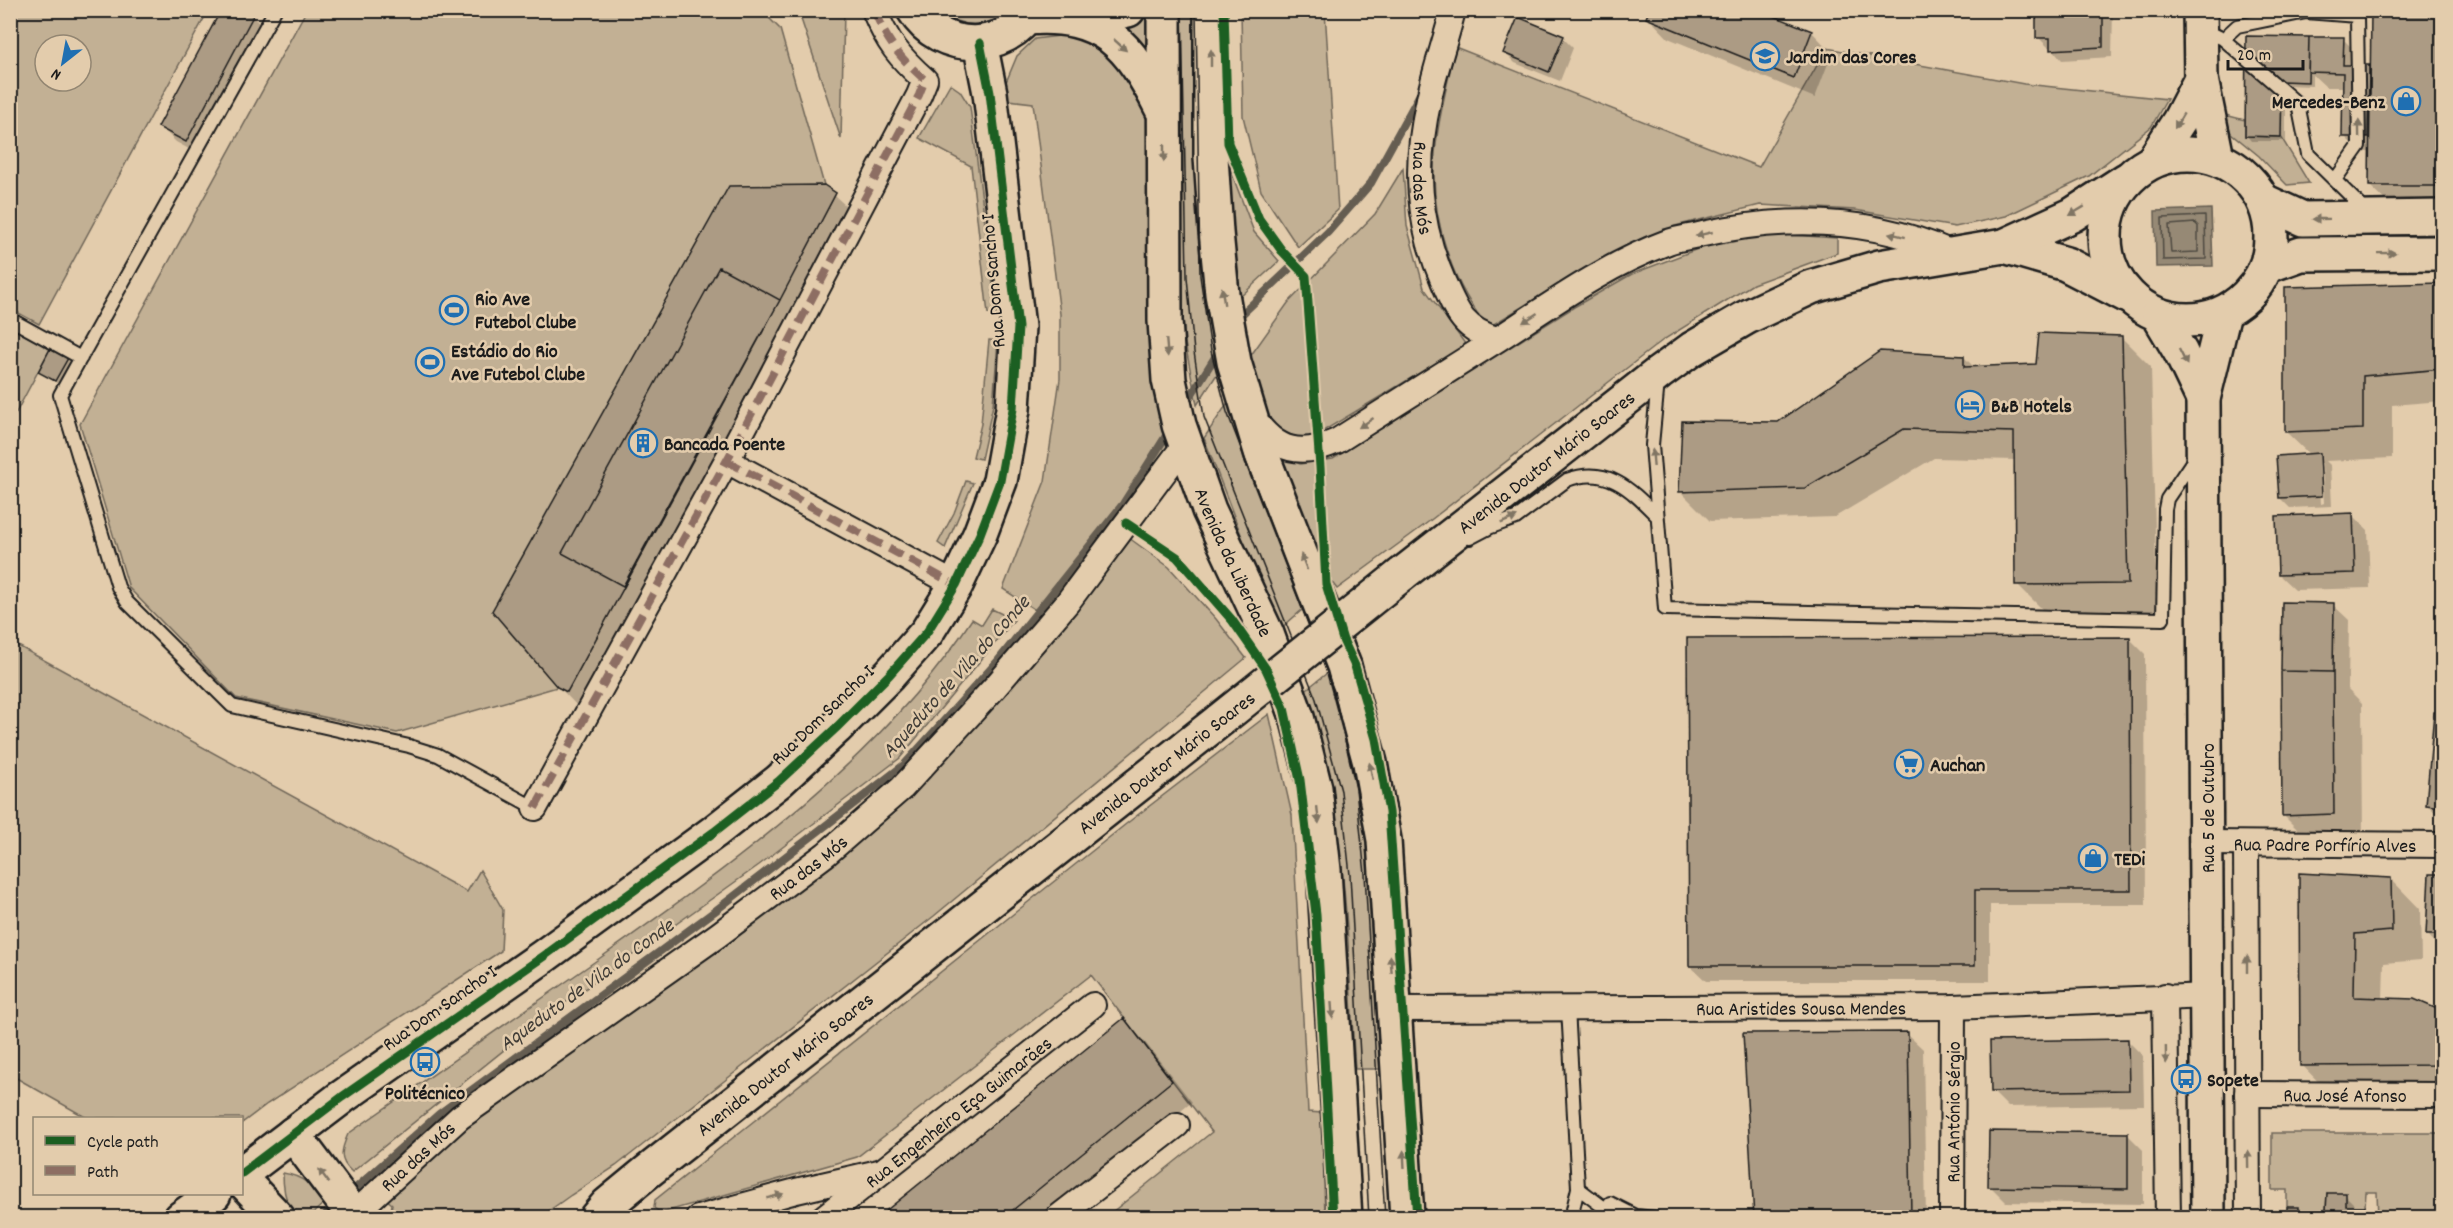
<svg xmlns="http://www.w3.org/2000/svg" width="2453" height="1228" viewBox="0 0 2453 1228" font-family="Dekko,sans-serif">
  <rect width="100%" height="100%" fill="#e3ccac"/>
  <filter id="ink" filterUnits="userSpaceOnUse"><feTurbulence type="fractalNoise" baseFrequency=".0167" numOctaves="2"/><feDisplacementMap in="SourceGraphic" scale="12" xChannelSelector="R" yChannelSelector="G"/><feConvolveMatrix kernelMatrix="1 2 1 2 8 2 1 2 1" color-interpolation-filters="sRGB"/></filter>
  <g filter="url(#ink)">
    <path fill="#c2b094" stroke="#6f6658" stroke-width="1.5" fill-rule="evenodd" d="M761,10L780,29L824,185L836,193L567,692L557,687L397,733L236,698L129,588L80,424L306,11Z
      M10,11H208L39,324L11,309ZM45,45H81V81H45Z
      M791,11H844L841,139L801,19Z
      M938,11H1009C986,29 961,28 938,11Z
      M1143,11H1149V73L1104,25Z
      M1175,11H1201L1221,368L1197,405L1185,343L1180,274Z
      M1241,11H1325L1338,210L1298,247L1261,191L1243,116Z
      M1083,33L1106,47L1148,100L1173,440L1120,519L1043,615L1003,589L1045,481L1060,379V314L1033,103L1008,100L1004,87L1017,56L1035,39Z
      M1455,47L1759,167L1827,48L2024,84L2167,99L2151,127L2089,176L2006,216L1955,227L1855,210L1760,205L1675,226L1599,260L1489,327C1454,290 1434,225 1434,174C1434,133 1447,88 1455,47Z
      M950,84L960,91L970,107L997,315L988,314L971,166L919,138Z
      M2225,115L2245,120V136L2281,137L2309,183L2287,185L2259,156L2231,133Z
      M1227,161L1254,232L1279,261L1239,298Z
      M1403,168L1407,226L1424,288L1466,345L1305,442L1271,425L1258,404L1249,358L1288,303L1375,214Z
      M1774,234L1837,238V253L1753,284L1663,340L1423,526L1337,589L1312,556L1270,450L1300,464L1333,459L1574,307L1632,274L1716,242Z
      M11,327L50,349L11,422Z
      M989,340L998,341L993,405L981,459L973,457L981,424Z
      M1229,401L1311,602L1278,631L1204,438Z
      M966,481L973,483L945,548L938,543L954,513Z
      M1129,538L1169,567L1216,619L1246,658L934,916L616,1166L571,1195L540,1217H390L392,1204L386,1199L462,1127L837,860Z
      M992,609L1014,620L900,758L759,865L540,1021L352,1172C338,1160 341,1150 348,1134C432,1076 516,1017 600,958C733,864 882,758 972,619L982,625Z
      M11,642L467,892L480,870L503,910L501,951L267,1104L242,1123V1118H87L11,1075Z
      M1331,670L1364,809L1380,1069H1355C1350,995 1349,919 1339,845C1331,793 1317,743 1303,692Z
      M1269,714L1292,815L1308,1112L1322,1113L1325,1217H1106L1212,1132L1091,975L857,1157L661,1213L654,1208L655,1200L1126,824Z
      M2272,1133H2442V1217H2378L2377,1192H2366L2365,1206H2346L2327,1193L2326,1211H2299L2287,1207V1190H2272Z
      M283,1173C303,1176 313,1186 325,1202L309,1217C286,1217 283,1191 283,1173Z"/>
    <path fill="#968975" stroke="#655d51" stroke-width="1.5" d="M2211,209L2213,266L2156,267L2155,211Z"/>
    <path fill="#0003" fill-rule="evenodd" d="M241,10L253,17L268,32L202,156L176,142L160,126Z
      M1651,10H1768L1776,19L1812,32L1832,53L1815,98L1668,38L1648,17Z
      M2038,10H2113L2112,57L2062,60L2052,48L2048,47L2038,37Z
      M2373,10H2442V206H2391L2370,186V152H2360L2344,136L2345,87H2326L2312,74V86L2286,85V141H2251L2247,136V37L2343,39L2359,55L2358,67H2370Z
      M1563,38L1573,48L1560,81L1515,63L1505,53Z
      M824,186L856,215L579,708L558,686Z
      M2442,284V401L2392,405V458L2326,461L2330,465L2332,506L2290,508L2280,498L2310,455L2286,432L2287,288ZM2319,463H2322L2324,503L2321,504Z
      M2122,338L2151,367L2157,613L2047,614L2017,584L2015,460L1934,458L1835,517L1710,521L1680,491L1778,424L1964,357L1975,368L2038,366Z
      M67,359L71,364L60,385L39,372Z
      M2353,515L2368,530L2370,588L2295,590L2279,575Z
      M2333,605L2349,620L2348,689L2362,703L2363,843L2313,845L2283,815Z
      M2129,638L2145,654L2146,905H1990V981H1706L1690,966Z
      M2435,714H2442V820L2428,805Z
      M2300,875L2391,879L2420,909L2421,960L2384,963L2383,999L2413,1000L2442,1013V1094L2331,1095L2302,1065Z
      M2430,876H2442V950L2427,934Z
      M1124,1020L1144,1041L1192,1102L1049,1218H879Z
      M1907,1034L1923,1049L1926,1218H1755Z
      M2128,1041L2143,1056L2144,1105L2008,1107L1992,1091Z
      M2127,1134L2143,1150V1204L2006,1202L1990,1186Z
      M2345,1195L2357,1207H2365L2375,1218H2289L2298,1209L2302,1213H2328Z"/>
    <g fill="none" stroke-linecap="round" stroke-linejoin="round">
      <path stroke="#4d4840" stroke-width="1.5" d="M2205,216L2206,259L2163,260L2162,218Z
        M2195,223L2198,226V252L2171,253L2169,225Z"/>
      <path stroke="#655d51" stroke-width="8" d="M1238,321L1242,314L1328,232L1371,183L1420,94
        M1185,405L1220,349
        M348,1195L439,1114L715,911L904,765L997,662L1123,504L1171,428
        M322,1218L336,1205"/>
    </g>
    <path fill="#ac9b84" stroke="#1c1c1c" stroke-width="1.5" d="M221,10H244L253,16L186,142L158,127Z
      M1649,10H1759L1812,31L1794,78L1646,18Z
      M2036,10H2103V47L2050,50V38H2036Z
      M2371,10H2442V186H2369Z
      M1518,17L1564,36L1549,72L1503,53Z
      M2246,36L2309,37L2308,82L2282,81L2281,137L2245,136Z
      M2309,37H2344L2343,65H2369L2368,137H2342L2343,73L2308,72Z
      M824,185L836,193L780,300L567,692L557,687L492,611L729,186Z
      M719,267L780,300L623,586L562,553Z
      M2442,283V369L2363,376V429L2285,432V287Z
      M2039,333L2122,336L2128,584L2015,585L2014,432L1904,429L1805,488L1679,492L1682,421L1778,422L1880,351L1964,356V367L2036,364Z
      M50,349L68,358L55,381L38,372Z
      M2320,453L2322,496L2279,498L2276,456Z
      M2353,513L2355,573L2278,575L2276,516Z
      M2282,602L2334,603L2333,672L2281,671Z
      M2130,637L2131,890H1975V966H1689L1687,638Z
      M2281,671L2333,672L2334,814L2282,816Z
      M2434,712L2442,713V807L2426,805Z
      M2299,873L2391,878L2392,931L2355,934L2354,997L2414,999L2442,1011V1065L2300,1066Z
      M2429,874H2442V935H2426Z
      M1124,1018L1172,1081L1003,1218H877Z
      M1908,1032L1911,1218H1754L1743,1033Z
      M2128,1039L2129,1090L1991,1092L1990,1041Z
      M1989,1131L2128,1133V1189L1988,1187Z
      M2327,1193H2346V1206H2365L2366,1217L2287,1218V1207H2299V1211H2326Z
      M2129,1215V1218L1987,1217Z"/>
    <g fill="none" stroke-linecap="round" stroke-linejoin="round">
      <g stroke="#1c1c1c" stroke-width="16">
        <path id="lane" d="M275,10L60,395L118,587L127,602L232,706L409,746L438,755L535,808
          M2203,29L2223,39L2237,26L2306,12L2357,16L2359,146L2335,180
          M2223,39L2298,104L2308,154L2368,213
          M10,319L81,358
          M1658,381L1652,445L1665,609L2163,619L2165,509L2167,499L2196,456
          M1470,538L1491,527L1516,518L1567,480C1608,465 1631,490 1657,516
          M1568,1008L1578,1188
          M1606,1213L1610,1203L1636,1216L1655,1218
          M1571,1218L1578,1188L1607,1210
          M1578,1218H1587"/>
      </g>
      <g stroke="#1c1c1c" stroke-width="28">
        <g id="street">
          <path id="s1" d="M1453,10C1446,40 1435,69 1429,99C1414,164 1417,222 1444,283C1457,313 1464,330 1497,339"/>
          <path d="M1254,419C1277,452 1301,457 1337,441C1391,407 1445,373 1498,339C1553,303 1606,265 1668,242C1679,238 1692,237 1703,234C1787,215 1873,218 1952,253"/>
          <path d="M727,461L956,585"/>
          <path d="M535,808L733,449L919,95L925,80C900,58 887,42 874,10"/>
          <path id="s2" d="M2208,843L2442,845"/>
          <path d="M2246,845L2248,1218"/>
          <path d="M2165,996L2168,1218"/>
          <path id="s3" d="M1395,1009L1953,1007L2207,996"/>
          <path id="s4" d="M2247,1094L2442,1095"/>
          <path id="s5" d="M354,1214L460,1117L718,935L826,854L902,788L995,687L1067,603L1186,443"/>
          <path d="M698,1218L796,1191L879,1172"/>
          <path id="s6" d="M823,1218L1093,1005"/>
          <path d="M1057,1218L1177,1125"/>
          <path id="s7" d="M1952,1218L1953,1007"/>
        </g>
      </g>
      <g stroke="#1c1c1c" stroke-width="38">
        <g id="secondary">
          <path d="M914,10C939,53 1007,54 1031,10"/>
          <path d="M1083,10L1101,16L1128,10"/>
          <path id="s8" d="M1164,10L1165,321L1169,380L1179,425L1209,510L1267,634L1297,717L1315,788L1324,870L1345,1218"/>
          <path d="M1211,10V157L1216,232L1222,294L1234,362L1262,455L1344,666L1370,763L1384,840L1407,1218"/>
          <path d="M1027,18C1103,12 1130,45 1162,109"/>
          <path d="M2264,201L2303,219L2442,217"/>
          <path d="M2267,266L2301,254L2442,253"/>
          <path d="M293,1134L356,1218"/>
          <path d="M242,1173L342,1097L544,956L714,832L779,781L836,728L889,675L927,632L956,585L980,534L1000,481L1013,409L1018,327L990,93L980,43"/>
          <path d="M242,1180L278,1218"/>
          <path d="M181,1218L214,1194"/>
        </g>
      </g>
      <g stroke="#1c1c1c" stroke-width="38">
        <g id="primary">
          <path d="M2200,10L2201,79L2217,158"/>
          <circle cx="2188" cy="237" r="83"/>
          <path d="M2153,161L2179,121L2201,79"/>
          <path d="M2004,246L2066,264L2130,297"/>
          <path d="M2159,316L2181,353L2203,399"/>
          <path id="s9" d="M1401,575L1659,373L1692,349L1747,317L1811,287L1879,267L2004,246L2072,215L2126,180"/>
          <path id="s10" d="M596,1218L607,1205L647,1172L1220,720"/>
          <path d="M2208,1218L2203,399L2224,313"/>
        </g>
      </g>
      <use href="#lane" stroke="#e3ccac" stroke-width="12"/>
      <use href="#street" stroke="#e3ccac" stroke-width="24"/>
      <use href="#secondary" stroke="#e3ccac" stroke-width="33"/>
      <use href="#primary" stroke="#e3ccac" stroke-width="33"/>
      <path stroke="#1c1c1c" stroke-width="1.5" d="M1182,10L1187,277L1194,352L1204,417L1316,699L1341,791L1350,875L1369,1218
        M1196,10L1200,276L1211,351L1227,412L1334,691L1356,789L1365,874L1385,1218"/>
      <g stroke="#1c1c1c" stroke-width="38" stroke-linecap="butt">
        <path id="primary-bridge" d="M1220,720L1401,575"/>
      </g>
      <use href="#primary-bridge" stroke="#e3ccac" stroke-width="33"/>
      <path stroke="#8d6e63" stroke-width="8" stroke-dasharray="15 8" stroke-linecap="butt" d="M727,461L956,585
        M535,808L733,449L919,95L925,80C900,58 887,42 874,10"/>
      <g stroke="#e3ccac" stroke-width="13">
        <path id="cycleway" d="M1224,10L1228,143L1259,219L1282,251L1306,276L1320,467L1326,584L1343,640L1355,666L1376,739L1389,812L1417,1218
          M1126,523L1177,557L1232,620L1266,669L1284,708L1300,780L1316,914L1333,1218
          M242,1173L342,1097L544,956L714,832L779,781L836,728L889,675L927,632L956,585L980,534L1000,481L1013,409L1018,327L990,93L980,43"/>
      </g>
      <use href="#cycleway" stroke="#1b5e20" stroke-width="9"/>
    </g>
    <defs><path id="oneway-solid" d="M-6-.8H1V-3.2L6.5 0L1 3.2V.8H-6Z" transform="scale(1.5)"/></defs>
    <g fill="#807464">
      <use href="#oneway-solid" transform="translate(1120 45) rotate(42)"/>
      <use href="#oneway-solid" transform="translate(1211 58) rotate(-90)"/>
      <use href="#oneway-solid" transform="translate(2179 121) rotate(121)"/>
      <use href="#oneway-solid" transform="translate(2359 129) rotate(-91)"/>
      <use href="#oneway-solid" transform="translate(1164 153) rotate(90)"/>
      <use href="#oneway-solid" transform="translate(2077 211) rotate(149)"/>
      <use href="#oneway-solid" transform="translate(2321 219) rotate(179)"/>
      <use href="#oneway-solid" transform="translate(1704 234) rotate(167)"/>
      <use href="#oneway-solid" transform="translate(1897 235) rotate(-166)"/>
      <use href="#oneway-solid" transform="translate(2387 253) rotate(-1)"/>
      <use href="#oneway-solid" transform="translate(1223 296) rotate(-98)"/>
      <use href="#oneway-solid" transform="translate(1530 318) rotate(147)"/>
      <use href="#oneway-solid" transform="translate(1167 348) rotate(85)"/>
      <use href="#oneway-solid" transform="translate(2183 357) rotate(63)"/>
      <use href="#oneway-solid" transform="translate(1366 423) rotate(147)"/>
      <use href="#oneway-solid" transform="translate(1653 458) rotate(-94)"/>
      <use href="#oneway-solid" transform="translate(1509 520) rotate(-22)"/>
      <use href="#oneway-solid" transform="translate(1304 562) rotate(-111)"/>
      <use href="#oneway-solid" transform="translate(1371 771) rotate(-101)"/>
      <use href="#oneway-solid" transform="translate(1318 815) rotate(84)"/>
      <use href="#oneway-solid" transform="translate(1391 964) rotate(-94)"/>
      <use href="#oneway-solid" transform="translate(2247 964) rotate(-90)"/>
      <use href="#oneway-solid" transform="translate(1332 1010) rotate(86)"/>
      <use href="#oneway-solid" transform="translate(2166 1055) rotate(89)"/>
      <use href="#oneway-solid" transform="translate(1404 1159) rotate(-93)"/>
      <use href="#oneway-solid" transform="translate(2248 1159) rotate(-91)"/>
      <use href="#oneway-solid" transform="translate(324 1176) rotate(-127)"/>
      <use href="#oneway-solid" transform="translate(775 1196) rotate(-15)"/>
    </g>
  </g>
  <defs>
    <g id="school-ring" transform="scale(1.5)"><circle r="9.5" fill="#e3ccac" stroke="#1f6fb2" stroke-width="1.5"/><path d="M0-5L7-2L0 1L-7-2ZM-4 1L0 2.5L4 1V4Q0 6-4 4Z" fill="#1f6fb2"/></g>
    <g id="shop-ring" transform="scale(1.5)"><circle r="9.5" fill="#e3ccac" stroke="#1f6fb2" stroke-width="1.5"/><path d="M-5-2.5h2.3a2.7 3.5 0 0 1 5.4 0H5L5.5 6h-11ZM-1.5-2.5h3a1.5 2.3 0 0 0-3 0Z" fill="#1f6fb2"/></g>
    <g id="stadium-ring" transform="scale(1.5)"><circle r="9.5" fill="#e3ccac" stroke="#1f6fb2" stroke-width="1.5"/><path d="M0-5a6.5 5 0 1 0 0 10a6.5 5 0 1 0 0-10ZM-3.5-1.8h7v3.6h-7Z" fill="#1f6fb2"/></g>
    <g id="hotel-ring" transform="scale(1.5)"><circle r="9.5" fill="#e3ccac" stroke="#1f6fb2" stroke-width="1.5"/><path d="M-6-4.5h1.5V1H6V5H4.5V3h-9V5H-6ZM-4 0a1.8 1.8 0 1 1 3.6 0ZM.5 0V-2.5h3Q6-2.5 6 0Z" fill="#1f6fb2"/></g>
    <g id="building-ring" transform="scale(1.5)"><circle r="9.5" fill="#e3ccac" stroke="#1f6fb2" stroke-width="1.5"/><path d="M-4-6H4V6H1V3H-1V6H-4ZM-2.5-4.3h1.7v1.8h-1.7ZM.8-4.3h1.7v1.8H.8ZM-2.5-1h1.7V.8h-1.7ZM.8-1h1.7V.8H.8Z" fill="#1f6fb2"/></g>
    <g id="supermarket-ring" transform="scale(1.5)"><circle r="9.5" fill="#e3ccac" stroke="#1f6fb2" stroke-width="1.5"/><path d="M-6-5.5h2.5l.6 2H6L4.5 2H-2.5L-4.4-4H-6ZM-1.5 3.2a1.3 1.3 0 1 0 .1 0ZM3 3.2a1.3 1.3 0 1 0 .1 0Z" fill="#1f6fb2"/></g>
    <g id="bus-ring" transform="scale(1.5)"><circle r="9.5" fill="#e3ccac" stroke="#1f6fb2" stroke-width="1.5"/><path d="M-5-6H5V4H4V6H2V4H-2V6H-4V4H-5ZM-3.5-4V0h7V-4ZM-3.5 1.2v1.5H-2V1.2ZM2 1.2v1.5H3.5V1.2Z" fill="#1f6fb2"/></g>
  </defs>
  <g fill-rule="evenodd">
    <use href="#school-ring" x="1765" y="56"/>
    <use href="#shop-ring" x="2406" y="101"/>
    <use href="#stadium-ring" x="454" y="310"/>
    <use href="#stadium-ring" x="430" y="362"/>
    <use href="#hotel-ring" x="1970" y="405"/>
    <use href="#building-ring" x="643" y="443"/>
    <use href="#supermarket-ring" x="1909" y="764"/>
    <use href="#shop-ring" x="2093" y="858"/>
    <use href="#bus-ring" x="425" y="1062"/>
    <use href="#bus-ring" x="2186" y="1079"/>
  </g>
  <g text-anchor="middle" stroke-width="5" stroke-linejoin="round" paint-order="stroke">
    <g font-size="20" font-weight="bold" fill="#1c1c1c" stroke="#e3ccac" text-anchor="start">
      <text x="1786" y="63">Jardim das Cores</text>
      <text x="2385" y="108" text-anchor="end">Mercedes-Benz</text>
      <text x="475" y="305">Rio Ave<tspan x="475" dy="23">Futebol Clube</tspan></text>
      <text x="451" y="357">Estádio do Rio<tspan x="451" dy="23">Ave Futebol Clube</tspan></text>
      <text x="1991" y="412">B&amp;B Hotels</text>
      <text x="664" y="450">Bancada Poente</text>
      <text x="1930" y="771">Auchan</text>
      <text x="2114" y="865">TEDi</text>
      <text x="2207" y="1086">Sopete</text>
      <text x="425" y="1099" text-anchor="middle">Politécnico</text>
    </g>
    <g font-size="20" fill="#1c1c1c" stroke="#e3ccac">
      <text dy="7" stroke="none"><textPath href="#s1" startOffset="182">Rua das Mós</textPath></text>
      <text transform="translate(992 281) rotate(-95)" y="7">Rua Dom Sancho I</text>
      <text dy="7" stroke="none"><textPath href="#s9" startOffset="184">Avenida Doutor Mário Soares</textPath></text>
      <text dy="7" stroke="none"><textPath href="#s8" startOffset="564">Avenida da Liberdade</textPath></text>
      <text transform="translate(822 714) rotate(-44)" y="7">Rua Dom Sancho I</text>
      <text transform="translate(1166 762) rotate(-38)" y="7">Avenida Doutor Mário Soares</text>
      <text transform="translate(2207 808) rotate(-90)" y="7">Rua 5 de Outubro</text>
      <text dy="7" stroke="none"><textPath href="#s2" startOffset="117">Rua Padre Porfírio Alves</textPath></text>
      <text dy="7" stroke="none"><textPath href="#s5" startOffset="572">Rua das Mós</textPath></text>
      <text transform="translate(439 1007) rotate(-35)" y="7">Rua Dom Sancho I</text>
      <text dy="7" stroke="none"><textPath href="#s3" startOffset="406">Rua Aristides Sousa Mendes</textPath></text>
      <text dy="7" stroke="none"><textPath href="#s10" startOffset="244">Avenida Doutor Mário Soares</textPath></text>
      <text dy="7" stroke="none"><textPath href="#s4" startOffset="98">Rua José Afonso</textPath></text>
      <text dy="7" stroke="none"><textPath href="#s6" startOffset="172">Rua Engenheiro Eça Guimarães</textPath></text>
      <text dy="7" stroke="none"><textPath href="#s7" startOffset="106">Rua António Sérgio</textPath></text>
      <text dy="7" stroke="none"><textPath href="#s5" startOffset="86">Rua das Mós</textPath></text>
    </g>
    <g font-size="21" font-style="italic" fill="#413d37" stroke="#e3ccac">
      <text transform="translate(955 676) rotate(-48)" y="7">Aqueduto de Vila do Conde</text>
      <text transform="translate(586 984) rotate(-36)" y="7">Aqueduto de Vila do Conde</text>
    </g>
  </g>
  <rect width="2453" height="1228" fill="none" stroke="#e3ccac" stroke-width="36"/>
  <rect x="18" y="18" width="2417" height="1192" fill="none" stroke="#1c1c1c" stroke-width="2" filter="url(#ink)"/>
  <rect x="33" y="1117" width="210" height="78" fill="#e3ccac" stroke="#938672" stroke-width="1.5"/>
  <rect x="45" y="1136" width="30" height="9" fill="#1b5e20" stroke="#938672" stroke-width="1.5"/>
  <text x="87" y="1147" font-size="18" fill="#1c1c1c">Cycle path</text>
  <rect x="45" y="1166" width="30" height="9" fill="#8d6e63" stroke="#938672" stroke-width="1.5"/>
  <text x="87" y="1177" font-size="18" fill="#1c1c1c">Path</text>
  <g transform="translate(63 63) rotate(211)"><circle r="28" fill="#e3ccac" stroke="#938672" stroke-width="1.5"/>
  <path d="M0-4.5L10 22L0 15L-10 22Z" fill="#1f6fb2"/>
  <text y="-9" font-size="16" font-weight="bold" text-anchor="middle" fill="#1c1c1c">N</text>
  </g>
  <path d="M2228 60v9h75v-9" fill="none" stroke="#1c1c1c" stroke-width="3"/>
  <text x="2237" y="60" font-size="18" fill="#1c1c1c" stroke="#e3ccac" stroke-width="4.5" paint-order="stroke">20 m</text>
</svg>
